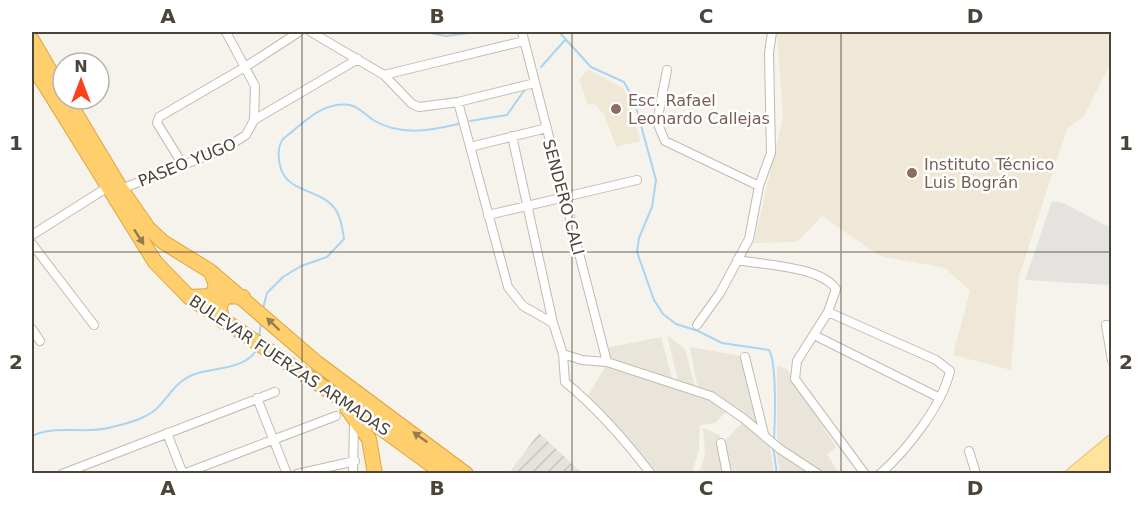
<svg xmlns="http://www.w3.org/2000/svg" width="1143" height="505" viewBox="0 0 1143 505" font-family="'DejaVu Sans',sans-serif">
  <defs>
    <pattern id="industrial-furrows" width="10" height="10" patternUnits="userSpaceOnUse" patternTransform="scale(1.5)"><rect width="10" height="10" fill="#e6e2dd"/><path d="M-1 1l2-2M0 10L10 0M9 11l2-2" fill="none" stroke="#c7c3be"/></pattern>
  </defs>
  <rect width="100%" height="100%" fill="#f6f3ec"/>
  <path fill="#eae5da" d="M667,335L685,349L695,387L678,381Z
    M661,337L672,378L609,359L606,348Z
    M690,347L741,356L762,429L698,390Z
    M777,366L787,369L836,447L827,454L839,473H823L782,445L777,439Z
    M605,367L709,399L726,412L715,423L700,425L699,450L692,473H656L588,396Z
    M743,422L770,445L774,473H731L725,441Z
    M703,428L720,435L718,447L724,473L699,474L705,453Z
    M776,450L812,473H780Z"/>
  <path fill="url(#industrial-furrows)" d="M539,433L582,473H509Z"/>
  <path fill="#efe8d6" d="M777,32H1111V62L1084,116L1067,129L1019,276L1011,370L953,355L970,291L945,268L880,256L822,216L797,242L754,243L783,117Z
    M588,69L623,88L630,100L640,141L616,147L605,116L595,104L588,105L579,80Z"/>
  <path fill="#e5e3e0" d="M1052,201L1063,203L1111,228V285L1025,280Z"/>
  <g fill="none" stroke-linecap="round" stroke-linejoin="round">
    <path stroke="#a9d4f2" stroke-width="2" d="M424,32L446,36L477,32
      M559,32L591,67L624,82L634,100L656,180L652,207L639,238L637,252L654,300L663,314L676,324L698,331L722,343L769,350C777,363 775,422 774,440
      M541,67L565,40
      M470,121L507,115L526,88
      M263,308L267,293L283,277L301,266L327,257L344,239C343,231 341,219 337,212C325,189 289,194 281,169C278,160 277,147 283,139C286,136 291,133 294,130C311,116 326,102 350,105C359,107 366,115 373,120C400,136 429,131 458,124
      M259,338L261,323
      M32,436C56,424 86,435 112,427C129,423 150,418 161,404C172,392 178,380 195,374C215,367 245,370 257,349
      M773,446L777,474"/>
    <g stroke="#c2bbae" stroke-width="10">
      <path id="street" d="M311,32L384,75L412,104L419,107L458,102L535,83
        M522,32L607,362
        M667,70L657,122L665,141L759,186
        M384,75L524,41
        M458,102L508,287L523,306L553,323
        M254,120L358,59
        M512,136L553,323L563,354L565,382C598,409 625,440 651,474
        M470,147L547,128
        M183,165L157,123L159,117L245,67L299,32
        M121,189L224,149L246,135L254,120L255,86L226,32
        M488,215L637,180
        M32,235L108,187
        M32,244L94,325
        M737,260C763,265 820,266 836,289L828,312L797,361L795,379L865,474
        M828,312L936,360L950,371C942,406 906,451 880,474
        M697,325L720,293L749,239L759,186L771,153L769,53L772,32
        M1106,325L1112,361
        M32,329L40,341
        M814,335L938,397
        M563,354L582,360L607,362L711,396L743,418L780,449L818,474
        M745,357L764,434
        M257,398L287,474
        M167,433L183,474L336,416
        M721,443L727,474
        M969,451L976,474
        M62,474L275,392
        M297,474L355,461
        M353,474L354,421"/>
    </g>
    <g stroke="#e6c16a" stroke-width="14">
      <path id="primary" d="M1072,474L1112,441
        M1085,474L1107,455
        M1097,474L1112,462"/>
    </g>
    <g stroke="#e0a43c" stroke-width="16">
      <path id="highway" d="M32,40L63,93
        M32,64L155,262L189,297L341,399L444,474
        M67,99L121,189L148,228L163,242L210,271L317,363L466,474
        M189,297L212,296L216,285L211,272
        M223,321L219,306L226,296L243,297
        M347,408L369,439L375,474"/>
    </g>
    <use href="#street" stroke="#fff" stroke-width="8"/>
    <use href="#primary" stroke="#ffe39c" stroke-width="12"/>
    <use href="#highway" stroke="#ffcf6e" stroke-width="14"/>
  </g>
  <defs><path id="oneway-solid" d="M-6-.8H1V-3.2L6.5 0L1 3.2V.8H-6Z" transform="scale(1.5)"/></defs>
  <g fill="#937c4e">
    <use href="#oneway-solid" transform="translate(139 237) rotate(57)"/>
    <use href="#oneway-solid" transform="translate(273 324) rotate(-136)"/>
    <use href="#oneway-solid" transform="translate(420 437) rotate(-144)"/>
  </g>
  <path fill="none" stroke="#4b4439" stroke-width="1.5" stroke-opacity="0.55" d="M302,32V474M572,32V474M841,32V474M32,252H1112"/>
  <g fill="#8d6e63" stroke="#fff" stroke-width="2">
    <circle cx="616" cy="109" r="6"/>
    <circle cx="912" cy="173" r="6"/>
  </g>
  <g text-anchor="middle" stroke-width="5" stroke-linejoin="round" paint-order="stroke">
    <g font-size="16" fill="#785e54" stroke="#fff" text-anchor="start">
      <text x="628" y="106">Esc. Rafael<tspan x="628" dy="18">Leonardo Callejas</tspan></text>
      <text x="924" y="170">Instituto Técnico<tspan x="924" dy="18">Luis Bográn</tspan></text>
    </g>
    <g font-size="16" fill="#4b4439" stroke="#fff">
      <text transform="translate(187 162) rotate(-22)" y="6">PASEO YUGO</text>
      <text transform="translate(564 197) rotate(75)" y="6">SENDERO CALI</text>
      <text transform="translate(290 365) rotate(34)" y="6">BULEVAR FUERZAS ARMADAS</text>
    </g>
  </g>
  <rect width="1143" height="505" fill="none" stroke="#ffffff" stroke-width="66"/>
  <g transform="translate(81 81)"><circle r="28" fill="#ffffff" stroke="#b7b4b0" stroke-width="1.5"/>
  <path d="M0-4.5L10 22L0 15L-10 22Z" fill="#fc3f1d"/>
  <text y="-9" font-size="16" font-weight="bold" text-anchor="middle" fill="#4b4439">N</text>
  </g>
  <rect x="33" y="33" width="1077" height="439" fill="none" stroke="#4b4439" stroke-width="2"/>
  <g font-size="20" text-anchor="middle" font-weight="bold" fill="#4b4439">
    <text x="168" y="23">A</text>
    <text x="437" y="23">B</text>
    <text x="706" y="23">C</text>
    <text x="975" y="23">D</text>
    <text x="16" y="150">1</text>
    <text x="1126" y="150">1</text>
    <text x="16" y="369">2</text>
    <text x="1126" y="369">2</text>
    <text x="168" y="495">A</text>
    <text x="437" y="495">B</text>
    <text x="706" y="495">C</text>
    <text x="975" y="495">D</text>
  </g>
</svg>
